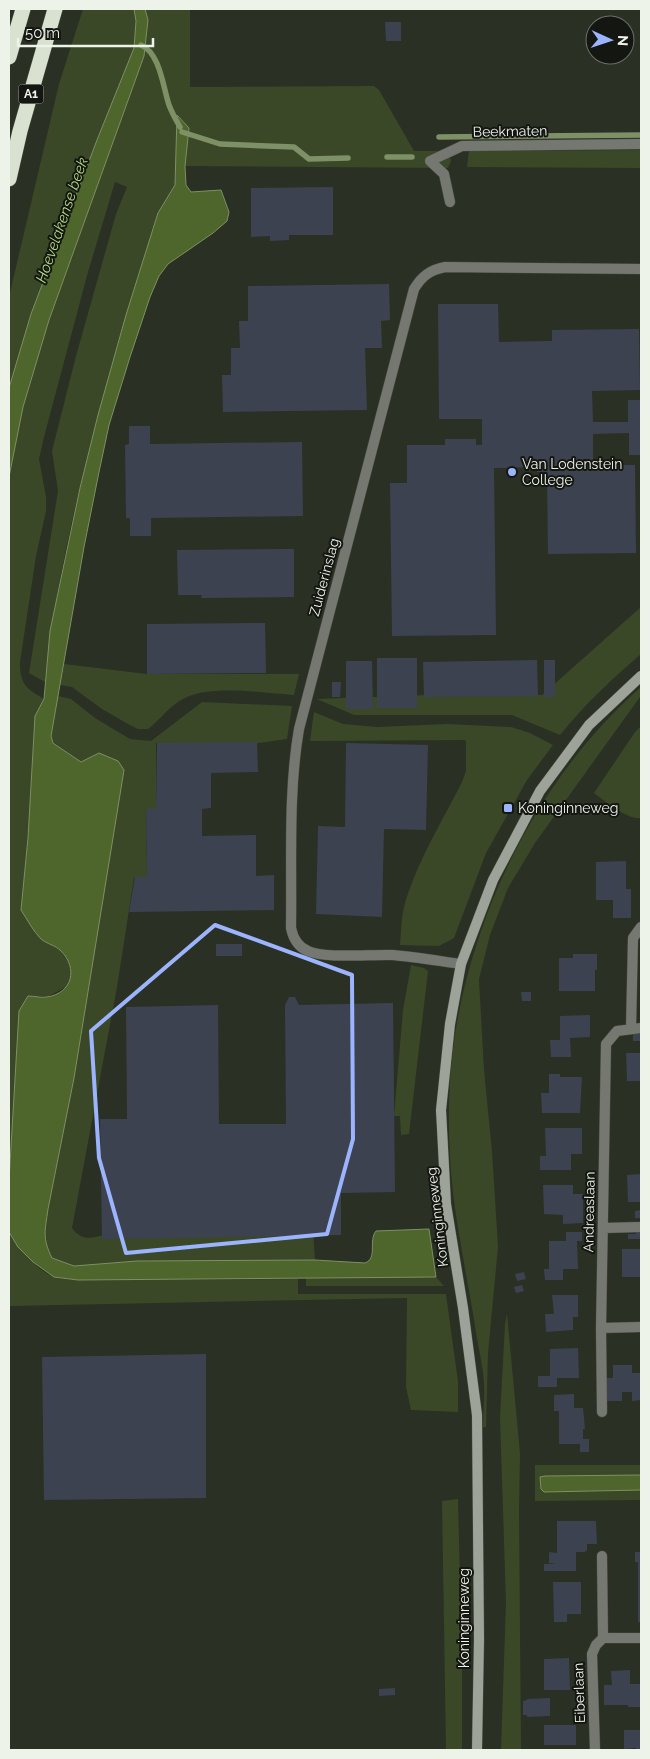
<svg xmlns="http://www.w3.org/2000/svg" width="650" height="1759" viewBox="0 0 650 1759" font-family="Raleway,sans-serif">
  <rect width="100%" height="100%" fill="#2a3023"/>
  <path fill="#3a4827" d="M83,9H134L136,21L134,48L97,140L31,314L9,388V297L59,84Z
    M145,9H190V87L374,86L379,90L414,151H444L449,153L451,161L448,168L185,166L189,128L178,116L175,185L158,213C112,367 62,521 45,682L29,673L58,491L52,451L76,356L116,214L127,187L115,182L88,272L44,437L39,459L46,497V511L36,556L20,662C20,685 26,688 44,699L35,716L28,838L21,910L41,939L60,950L70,964L72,976L66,987L47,997L38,996L9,1181V477L23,407L49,320L144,56L148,20Z
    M641,150V168L467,167L469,151Z
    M641,607V654C612,679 584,705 560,735L512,715H354L317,699L428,695H542Z
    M64,664L147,674H299L294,695C265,693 208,684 183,699C169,706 160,720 148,729H138L128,724L102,709L72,687L60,685Z
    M641,687L640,697L535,843L508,888L490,935L479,979L484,1070L492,1151L498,1247L488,1353L486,1427H483C483,1412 485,1397 484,1383C483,1368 480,1354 477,1339C470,1291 459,1242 453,1193C448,1146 447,1096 453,1049C470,915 539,776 641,687Z
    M58,696L71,699L95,718L130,739L151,741L202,702L292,706L287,739L259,743H156V809H146L147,877L134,878L117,987L72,1228C82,1242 93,1238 107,1234L313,1230L315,1260L137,1261L74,1266L52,1258C42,1238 45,1231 48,1209L74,1078L111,847L81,762L53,742L51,736Z
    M314,712L343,724L377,727L447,724L511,727L530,733L553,745L527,780L486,853L454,938L439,946L400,945C401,933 401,920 404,907C416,863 442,822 462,782L466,771V743L465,740L310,741Z
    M641,726V818C627,820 605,801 594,793L635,732Z
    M411,965L424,968L428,971L409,1134L401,1135L400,1116H394L403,1010Z
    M9,1232C19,1248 35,1269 54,1277C61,1279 71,1279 78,1280L298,1279V1294H446L458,1382V1412L411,1410L406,1387L407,1298L9,1306Z
    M340,1277H436L444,1286H306V1278Z
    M507,1314L520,1453L519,1511L521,1750H501L506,1602L500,1418L505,1324Z
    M535,1465H641V1475L540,1478L541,1489L544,1492L641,1490V1500L535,1501Z
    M458,1499L462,1665V1750H446L442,1501Z"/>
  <path fill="#4e652c" stroke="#7e9065" d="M134,9H145L148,20L144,56L49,320L23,407L9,477V388L31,314L97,140L134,48L136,21Z
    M177,115L189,128L185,166L186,185L191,192L221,190L229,212L227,221L213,233L168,264L159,276L150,297L130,357L109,425L99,472L84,547L51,736L53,743L81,762L99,753L118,761L124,770L74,1078L48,1209C45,1231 42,1238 52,1258L74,1266L137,1261L315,1260L365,1263C378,1258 368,1241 376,1231L429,1229L436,1277L78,1280L54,1277L33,1262L18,1247L9,1232V1181L19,1011L28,996C34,996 42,998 47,997C73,993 78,968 61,951C55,945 47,944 41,939C33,931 27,919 21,910L28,838L35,716L44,699L50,631L80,488L98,415L126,315L158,213L175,185Z
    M641,1475V1490L544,1492L541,1489L540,1477L545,1476Z"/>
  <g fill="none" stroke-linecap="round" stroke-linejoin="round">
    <path stroke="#7e9065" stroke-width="5.5" d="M141,45C160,53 163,87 169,105C172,113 176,120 180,127
      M182,132L220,144L294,147L309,159L348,158
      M439,137L641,135
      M387,157H412"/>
  </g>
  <path fill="#3d4250" d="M385,22H401V41H386Z
    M333,187V235H289V240L270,241V236L251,237V188Z
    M389,284L390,320L381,321L382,348H365L367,410L223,412L222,375H231V348H240L239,321H248V286Z
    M438,304H498L499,342L552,341V330L639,329L640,390L592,391L593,422H628V400H641V455H629V433L593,434V465H635L636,553L548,554L547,472H537V467L494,468L496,635L392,636L390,483H407V445H445V439H476V445H482V419H439Z
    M129,426H150V444L302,442L303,516L151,518V536H130V518H126L125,445L129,444Z
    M294,549V597L201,598L202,595H178L177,550Z
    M265,623L266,673L147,674V624Z
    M377,658H417V708H377Z
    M537,660L538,696L424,697L423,662Z
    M544,660H555V697H544Z
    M346,661H372L373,709H346Z
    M332,682H341L340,697H332Z
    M257,742L258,772L211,773V808L202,809V836L256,835V876L274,875V910L129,912L135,877H147L146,809H156L157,743Z
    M346,743L428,745L426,830L384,829L382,917L316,914L318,826L345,827Z
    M626,861V889H631V918H613V900H596V862Z
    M216,944H242V956H216Z
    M573,954H597V970H595V991H559V958H573Z
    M521,992H531V1001H522Z
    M289,997H295L299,1005L393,1003L395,1192L341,1193V1235L102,1239L100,1119H127L126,1007L218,1005L219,1124H286L285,1005Z
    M590,1015V1037L570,1038L571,1057H551L550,1040H560V1016Z
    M633,1034H641V1041H633Z
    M626,1053H641V1081H627Z
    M549,1074H560V1077H582L580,1113H542L541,1093H549Z
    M545,1128H582V1154H571V1170H540V1156H546Z
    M641,1174V1202H628L627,1175Z
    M543,1185H573V1194H583V1223L563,1224V1215L544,1214Z
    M641,1210V1218H635V1211Z
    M566,1232H582V1241H577L578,1269H563V1280H545L544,1269H549V1241H566Z
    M636,1232H641V1239H628V1234H636Z
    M622,1249H641V1277H622Z
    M524,1272L526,1279L517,1281L515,1274Z
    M522,1285L524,1291L516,1293L514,1287Z
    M552,1295H578V1317H573V1330L546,1332L545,1314H554Z
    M578,1348L579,1378H557V1387H538V1376H550V1349Z
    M206,1354V1498L44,1500L42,1357Z
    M613,1365H632V1373H641V1400L632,1401V1392H622V1401H605V1378H613Z
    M574,1394V1408H583L585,1429H583V1439H589V1452H580V1444H559V1411H554V1395Z
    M557,1521H596L597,1544H587V1550L585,1552H576V1571H544V1564H556L549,1563V1552L557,1553Z
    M635,1552H641V1622H638V1562H635Z
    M553,1582H581V1614H567V1622H554Z
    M569,1658L570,1690H544V1659Z
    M630,1670V1684H641V1707H628V1705H604V1685H612L611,1671Z
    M395,1688V1695L379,1696V1689Z
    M550,1698V1716L527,1717V1715H523V1701L527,1700V1699Z
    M544,1725H576V1745H544Z
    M624,1730H641V1750H636V1748L624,1749Z"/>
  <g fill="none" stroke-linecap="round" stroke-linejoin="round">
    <g stroke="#454b3f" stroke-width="11">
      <path id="street" d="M450,202L444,174L430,161L462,146L641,144
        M461,964C439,961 416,957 393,955C371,954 326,959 308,951C298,947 293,938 291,928C292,863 288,792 299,729L414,289C422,276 430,270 445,267L641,269
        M631,1028L633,938L641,927
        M603,1228L641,1227
        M601,1328L641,1327
        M602,1412L601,1328L606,1044L617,1031L641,1028
        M602,1556L603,1638
        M595,1750L592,1654L596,1645L603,1638H641"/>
    </g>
    <g stroke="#454b3f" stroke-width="11">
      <path id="secondary" d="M477,1750L479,1639L477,1415L463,1308L446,1204L441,1110L450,1024L461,964L493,880L540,791L589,725L641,676"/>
    </g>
    <g stroke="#454b3f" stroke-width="16">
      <path id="highway" d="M9,57L23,9
        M9,179L20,131L55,9"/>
    </g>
    <use href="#street" stroke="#757871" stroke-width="10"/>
    <use href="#secondary" stroke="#9da398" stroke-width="10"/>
    <use href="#highway" stroke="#d9e1d0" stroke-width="15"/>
  </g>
  <path fill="none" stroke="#9cb4fd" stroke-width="4" stroke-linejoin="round" d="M215,925L352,975L353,1139L327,1234L126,1253L99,1158L91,1031Z"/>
  <g fill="#9cb4fd" stroke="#141711" stroke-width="2">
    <circle cx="512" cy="472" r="5"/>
    <rect x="503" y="803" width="10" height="10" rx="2.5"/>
  </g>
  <g text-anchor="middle" stroke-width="4" stroke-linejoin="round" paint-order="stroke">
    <rect fill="#141711" stroke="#adb1a9" stroke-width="1" x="18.5" y="84.5" width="25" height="19" rx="4"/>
    <g font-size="12" font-weight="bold" fill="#eef3ea">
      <text x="31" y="98">A1</text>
    </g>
    <g font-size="14" fill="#eef3ea" stroke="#141711">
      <text transform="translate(510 131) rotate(-1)" y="5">Beekmaten</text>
      <text transform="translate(324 577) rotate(-75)" y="5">Zuiderinslag</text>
      <text transform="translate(589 1212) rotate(-89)" y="5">Andreaslaan</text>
      <text transform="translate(437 1217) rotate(-97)" y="5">Koninginneweg</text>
      <text transform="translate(464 1618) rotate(-90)" y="5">Koninginneweg</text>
      <text transform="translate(579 1693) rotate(-92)" y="5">Eiberlaan</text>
    </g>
    <g font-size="14" fill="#eef3ea" stroke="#141711" text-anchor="start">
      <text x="522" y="469">Van Lodenstein<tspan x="522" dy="16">College</tspan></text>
      <text x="518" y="813">Koninginneweg</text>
    </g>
    <g font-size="15" font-style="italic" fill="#b8dc88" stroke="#141711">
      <text transform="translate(62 220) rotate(-71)" y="5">Hoevelakense beek</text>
    </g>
  </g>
  <rect width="650" height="1759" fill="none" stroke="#eef3ea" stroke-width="20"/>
  <g transform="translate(610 40) rotate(93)"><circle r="24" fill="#141711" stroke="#6b6f68"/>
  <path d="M0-4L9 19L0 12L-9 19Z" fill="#9cb4fd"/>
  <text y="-8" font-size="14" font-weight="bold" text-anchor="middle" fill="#eef3ea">N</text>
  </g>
  <path d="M18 38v8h135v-8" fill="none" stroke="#eef3ea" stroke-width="2.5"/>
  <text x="25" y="38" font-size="15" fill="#eef3ea" stroke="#141711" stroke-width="4" paint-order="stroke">50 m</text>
</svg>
